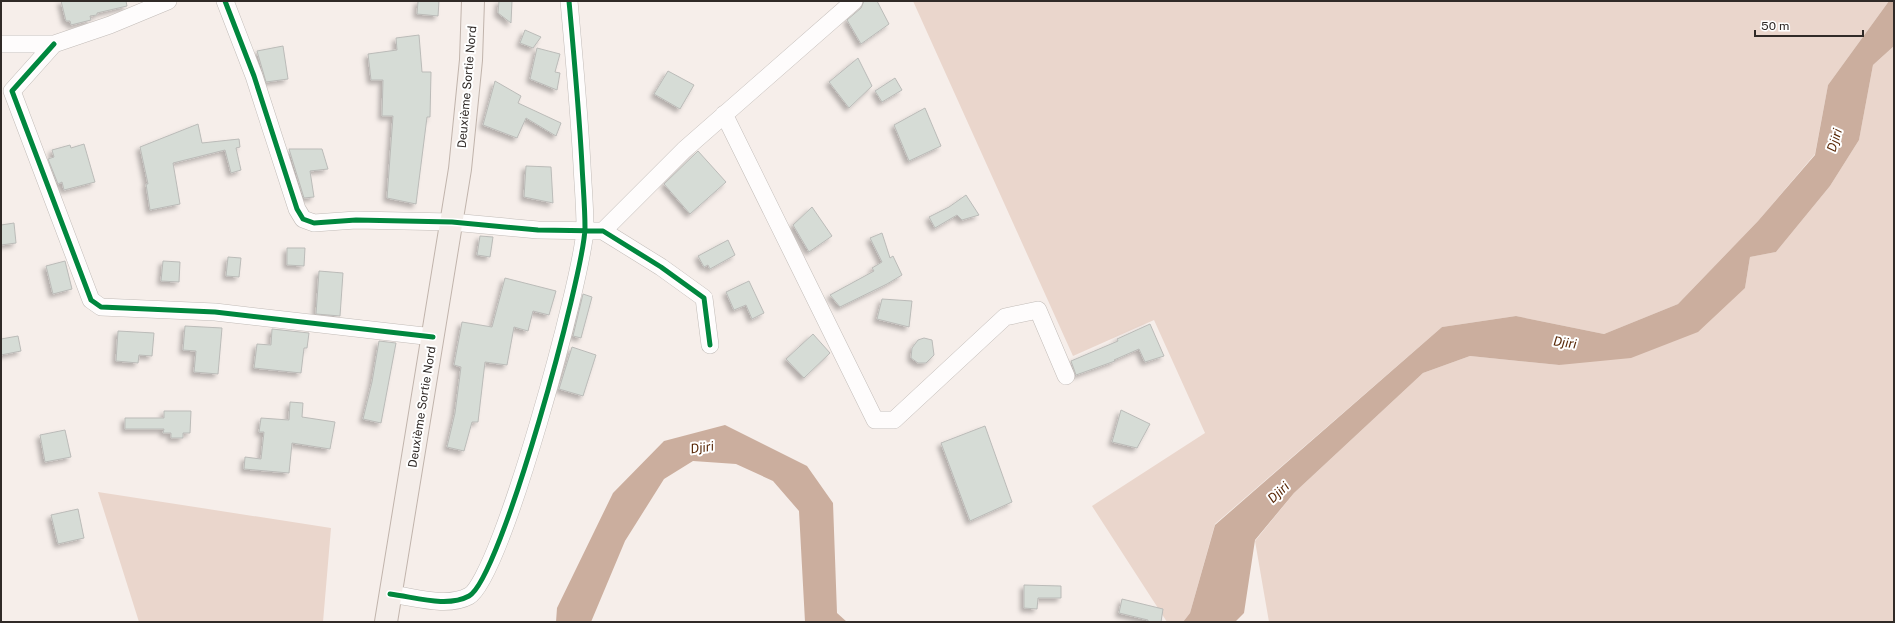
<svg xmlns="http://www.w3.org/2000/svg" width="1895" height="623" viewBox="0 0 1895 623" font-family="'Public Sans',sans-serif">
  <defs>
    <filter id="shadow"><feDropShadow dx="-3.5" dy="3.5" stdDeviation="2" flood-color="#0004"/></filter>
  </defs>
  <rect width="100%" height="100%" fill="#f6eeea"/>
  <path fill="#ead6cc" d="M913,1H1889L1828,85L1815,154L1758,221L1678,304L1604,334L1516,316L1442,327L1215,524L1190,613L1183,622H1167L1092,506L1205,433L1154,320L1073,356Z
    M1894,46V622H1269L1255,541L1294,493L1423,373L1470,356L1559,365L1745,288L1750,257L1776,252L1830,186L1859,140L1873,65Z
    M98,492L331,528L323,622H139Z"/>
  <path fill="#cbae9e" d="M1889,1H1894V46L1873,65L1859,140L1830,186L1776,252L1750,257L1745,288L1698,332L1631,358L1559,365L1470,356L1423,373L1294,493L1255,540L1244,613L1235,622H1183L1190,613L1215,525L1442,327L1516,316L1604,334L1678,304L1758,221L1815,155L1828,85Z
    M725,425L807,466L833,503L837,613L847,622H805L799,511L773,481L736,464L693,461L664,479L625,541L591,622H556L557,608L613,493L664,441Z"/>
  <path fill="#d6dcd6" stroke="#bbbbb8" filter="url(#shadow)" d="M61,1H126L127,6L97,13V15L90,16L91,20L71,25L70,21H66Z
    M418,1H439L438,16L417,14Z
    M499,1H512L511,23L498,13Z
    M864,1H877L889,24L861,44L847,20L861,8Z
    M525,30L541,37L533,48L520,43Z
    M419,35L422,72H431L430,117H427L416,204L387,198L393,116H382L383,80H371L368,54L397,50L396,38Z
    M283,46L288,79L266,82L257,51Z
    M537,48L560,54L555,72L560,73L557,90L530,79Z
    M858,58L872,86L849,108L829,82Z
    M668,71L694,85L680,109L654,94Z
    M895,78L902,90L882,102L875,91Z
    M495,81L521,96L518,103L561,123L556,136L526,118L517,138L483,125Z
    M925,108L941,146L909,161L894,125Z
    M198,124L202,143L239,139L240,147L236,148L241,170L231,173L225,150L173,163L180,204L150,210L146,184H148L140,147Z
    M84,144L95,182L64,190L62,182L58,184L48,159L54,157L52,150L70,145L71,148Z
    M289,149H322L328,169L310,171L314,197L304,198Z
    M698,151L726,182L690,214L664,184Z
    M526,166L551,167L553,203L524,197Z
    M966,195L979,215L962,220L957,215L935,228L929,217L949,207Z
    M812,207L832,236L809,252L793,225Z
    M14,223L16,243L1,245V225Z
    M882,233L890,258L893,256L902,275L887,284L840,307L830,295L874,271L872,268L882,262L870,238Z
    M480,236L493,237L490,257L477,255Z
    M728,240L735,255L710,269L708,265L704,267L698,256Z
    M287,248H305L304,266L287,265Z
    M228,257L241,258L239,277L226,276Z
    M65,261L72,289L53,294L46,266Z
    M163,261L180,262L179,282L161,281Z
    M319,271L343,273L340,316L316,314Z
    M505,278L556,291L549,315L533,311L528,331L514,327L507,365L485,362L478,422H472L464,451L447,447L455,413L461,367L454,365L462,322L492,327Z
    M749,281L764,313L752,319L746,305L734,310L726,292Z
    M583,294L592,297L581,338L573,336Z
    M882,299L912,301L909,327L877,319Z
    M1150,324L1164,356L1145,362L1139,349L1114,360L1115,361L1076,375L1071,361L1118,341L1117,339Z
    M185,326L222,328L218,374L194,372L196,351L183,350Z
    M272,329L309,333L307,348H304L301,373L254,368L257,344L271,345Z
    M118,331L154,333L152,356L139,355L138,363L116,361Z
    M813,334L830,353L804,378L786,359Z
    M18,336L21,351L1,355V339Z
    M924,338L932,340L934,355L926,363H918L911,358L912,348L918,340Z
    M379,341L396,343L381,423L363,419L372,382Z
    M572,347L596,355L583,396L559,389Z
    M290,402L303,403L302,417L335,422L330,449L292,443L289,473L244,469L245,457L261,459L264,432H259L261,418L289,420Z
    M1121,410L1150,424L1137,448L1112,442Z
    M164,411H191L190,433H183V438H171V433H163L164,429H125V418H164Z
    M985,426L1012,502L970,521L941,443Z
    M65,430L71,457L45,462L40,435Z
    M78,509L84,538L58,544L51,515Z
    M1024,585L1061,586V598H1038L1037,609L1024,608Z
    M1122,599L1163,609L1161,622H1148V620L1119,613Z"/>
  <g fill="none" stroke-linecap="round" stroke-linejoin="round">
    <g stroke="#c2bcb8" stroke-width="18">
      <path id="street" d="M225,1L254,76L297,209L303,219L314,223L356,220L452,222L538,230L603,231L661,267L704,298L710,345
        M1,44H54L110,25L168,1
        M54,44L12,91L91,300L101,307L215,312L433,337
        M724,114L875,420H894L1005,317L1038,310L1066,376
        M603,231L684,150L854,1
        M390,594C415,597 447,608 469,596C501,579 584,273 585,228C585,207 583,186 582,165C579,110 574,56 569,1"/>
    </g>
    <g stroke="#c1b4ac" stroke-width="24">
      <path id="primary" d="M386,622L460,169L471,60L473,1"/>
    </g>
    <use href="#street" stroke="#fefcfc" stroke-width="17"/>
    <use href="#primary" stroke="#f4ede9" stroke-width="22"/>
    <g stroke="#fff" stroke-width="8">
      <path id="cycleway" d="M225,1L254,76L297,209L303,219L314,223L356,220L452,222L538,230L603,231L661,267L704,298L710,345
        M54,44L12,91L91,300L101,307L215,312L433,337
        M390,594C415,597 447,608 469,596C501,579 584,273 585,228C585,207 583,186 582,165C579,110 574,56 569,1"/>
    </g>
    <use href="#cycleway" stroke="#00873e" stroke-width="5"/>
  </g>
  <g text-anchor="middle" stroke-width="4" stroke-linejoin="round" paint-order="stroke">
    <g font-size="12" fill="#302a27" stroke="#fff">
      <text transform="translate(467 87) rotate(-85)" y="4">Deuxième Sortie Nord</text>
      <text transform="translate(422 407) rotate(-81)" y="4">Deuxième Sortie Nord</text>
    </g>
    <g font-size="13" font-style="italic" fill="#5a2908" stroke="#fff">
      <text transform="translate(1834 140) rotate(-73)" y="5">Djiri</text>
      <text transform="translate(1565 342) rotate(8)" y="5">Djiri</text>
      <text transform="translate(702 447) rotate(-8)" y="5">Djiri</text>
      <text transform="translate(1278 492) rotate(-43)" y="5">Djiri</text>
    </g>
  </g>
  <rect width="1895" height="623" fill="none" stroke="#302a27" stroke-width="4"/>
  <path d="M1755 30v6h108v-6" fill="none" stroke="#302a27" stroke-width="2"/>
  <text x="1761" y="30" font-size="12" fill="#302a27" stroke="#ffffff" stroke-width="3" paint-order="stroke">50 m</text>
</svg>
